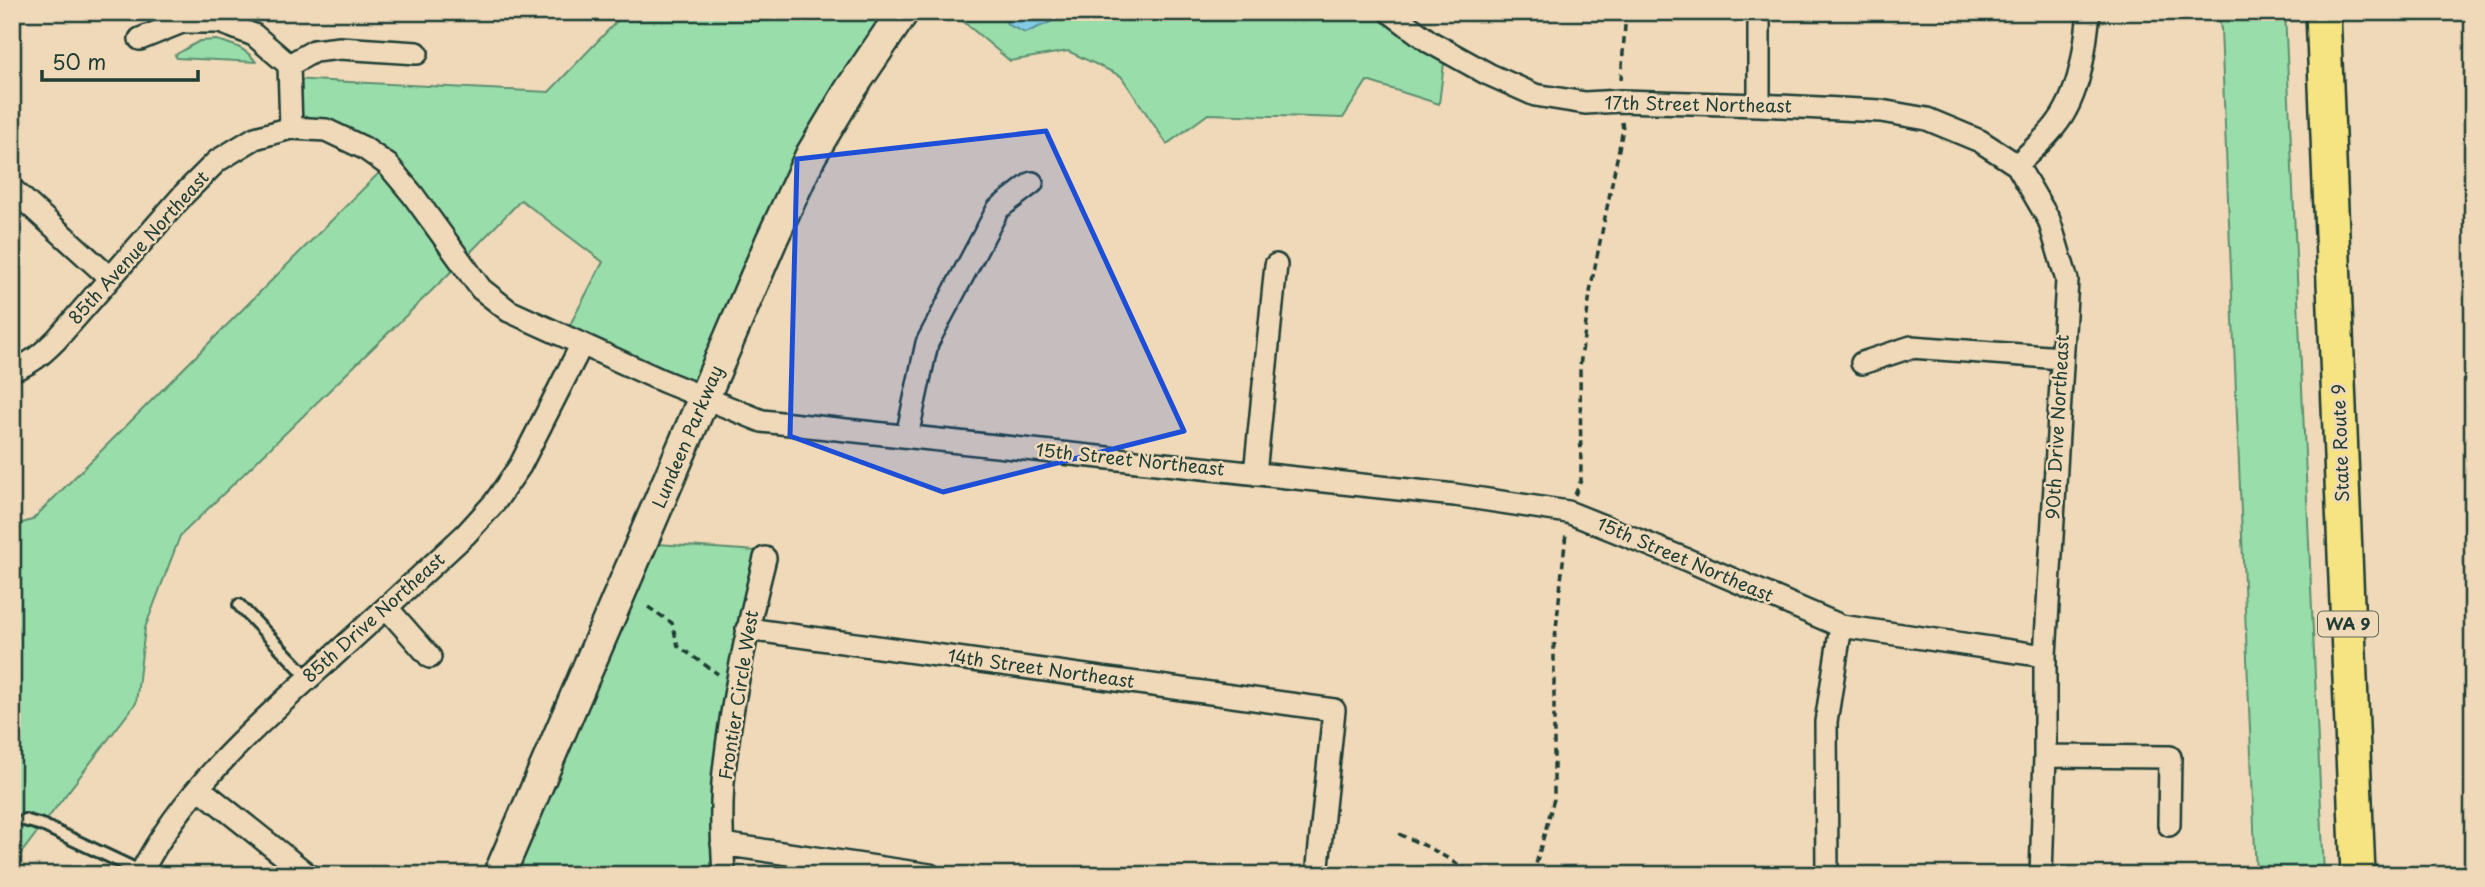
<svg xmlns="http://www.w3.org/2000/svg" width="2485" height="887" viewBox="0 0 2485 887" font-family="'Playpen Sans',sans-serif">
  <rect width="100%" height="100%" fill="#efd9b8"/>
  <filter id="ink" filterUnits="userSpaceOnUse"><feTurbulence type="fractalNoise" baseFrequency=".0143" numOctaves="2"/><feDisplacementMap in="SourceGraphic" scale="14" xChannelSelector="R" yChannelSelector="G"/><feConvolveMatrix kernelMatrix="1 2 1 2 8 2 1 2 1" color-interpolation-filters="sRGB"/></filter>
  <g filter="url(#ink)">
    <path fill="#99deaa" stroke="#5c8e6f" stroke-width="2" d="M606,12H904L850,90L704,398L564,336L603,262L521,200L461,262L180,536L145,628L136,703L12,865V526L32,520L387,165L291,128L290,79L549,92L618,20Z
      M952,12H1001L1008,25L1051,21L1074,12H1394L1445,55L1439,104L1367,81L1343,118L1208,114L1167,144L1121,76L1068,51L1010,61Z
      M2217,12H2285L2324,875H2256L2221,29Z
      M216,40C232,44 246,48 256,62L177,58L175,55L200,41Z
      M643,543L771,552L747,629L724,872L499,875Z"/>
    <path fill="#83cae4" stroke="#5b929e" stroke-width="2" d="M1001,12H1074L1025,33L1008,25Z"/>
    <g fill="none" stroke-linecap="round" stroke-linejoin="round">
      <g stroke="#1f3d34" stroke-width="16">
        <path id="service" d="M239,605L309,678
          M24,820L42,825L142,872"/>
      </g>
      <g stroke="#1f3d34" stroke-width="26">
        <path id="minor" d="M1390,12L1430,42L1488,74L1535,95L1585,103L1620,101L1759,105L1881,111L1927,119L1980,141L2017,165
          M140,39L182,22H220L254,35L289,65L314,51L340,48L417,53
          M1759,105V12
          M291,128L326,130L364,148L388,165L413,195L481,289L509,311L663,381L762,421L1455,495L1568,512L1685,559L1841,626L2045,656
          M12,189L110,278
          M1862,363L1911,347L2062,358
          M12,370C31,364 42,354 56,340L184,194L217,161L255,138L291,128L289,65
          M907,436L927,343L998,209L1032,183
          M1255,474L1276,265
          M387,608L430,657
          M747,629L1334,710L1317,875
          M2045,756L2170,757L2169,825
          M199,788L308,875
          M722,844L930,875
          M140,875C183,789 259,723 329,660C375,618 421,576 466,534L495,502L520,466L582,344
          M724,875C722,838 720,800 725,763C733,694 748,625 765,558
          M1827,875L1826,722L1841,626
          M2041,875L2045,756V656L2067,280L2049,220L2017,165C2029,153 2044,140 2055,126C2080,95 2085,50 2089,12"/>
      </g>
      <g stroke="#1f3d34" stroke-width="35">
        <path id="secondary" d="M499,875L772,239L811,155L850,90L903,12"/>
      </g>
      <g stroke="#1f3d34" stroke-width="38">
        <path id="primary" d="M2323,12L2358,875"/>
      </g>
      <path stroke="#1f3d34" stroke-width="3.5" stroke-dasharray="7 5" stroke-linecap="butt" d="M1621,80L1626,12
        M1575,495L1581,480L1580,366L1591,286L1623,129L1622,122
        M648,607L672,623L678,646L718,674
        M1399,834L1430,848L1476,875
        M1533,875L1554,799V648L1566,533"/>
      <use href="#service" stroke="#efd9b8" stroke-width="10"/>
      <use href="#minor" stroke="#efd9b8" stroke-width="21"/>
      <use href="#secondary" stroke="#efd9b8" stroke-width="30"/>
      <use href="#primary" stroke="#f6e381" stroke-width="33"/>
    </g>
  </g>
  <path fill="#1d4ed8" fill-opacity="0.2" stroke="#1d4ed8" stroke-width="5" stroke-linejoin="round" d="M1046,131L1184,431L943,492L790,436L797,159Z"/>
  <g text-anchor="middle" stroke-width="5" stroke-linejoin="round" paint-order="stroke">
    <rect fill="#efd9b8" stroke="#5d6c5c" stroke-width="2" x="2318" y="611.5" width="60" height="25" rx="5"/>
    <g font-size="16" font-weight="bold" fill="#1f3d34">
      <text x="2348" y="630">WA 9</text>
    </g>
    <g font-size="18" fill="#1f3d34" stroke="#efd9b8">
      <text transform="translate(1698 105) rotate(1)" y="6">17th Street Northeast</text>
      <text transform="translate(139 248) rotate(-48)" y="6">85th Avenue Northeast</text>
      <text transform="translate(2058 427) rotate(-87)" y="6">90th Drive Northeast</text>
      <text transform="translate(688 437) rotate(-67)" y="6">Lundeen Parkway</text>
      <text transform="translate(2341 443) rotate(-92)" y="6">State Route 9</text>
      <text transform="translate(1130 460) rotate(6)" y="6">15th Street Northeast</text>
      <text transform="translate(1685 560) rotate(23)" y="6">15th Street Northeast</text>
      <text transform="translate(374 618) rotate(-42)" y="6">85th Drive Northeast</text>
      <text transform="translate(1041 669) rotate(8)" y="6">14th Street Northeast</text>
      <text transform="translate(739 695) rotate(-81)" y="6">Frontier Circle West</text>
    </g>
  </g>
  <rect width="2485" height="887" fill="none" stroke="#efd9b8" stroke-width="42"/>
  <rect x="21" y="21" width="2443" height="845" fill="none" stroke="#1f3d34" stroke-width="2.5" filter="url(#ink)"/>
  <path d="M42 70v10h156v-10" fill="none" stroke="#1f3d34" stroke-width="3.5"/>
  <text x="52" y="70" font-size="21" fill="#1f3d34" stroke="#efd9b8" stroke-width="5" paint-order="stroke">50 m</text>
</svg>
